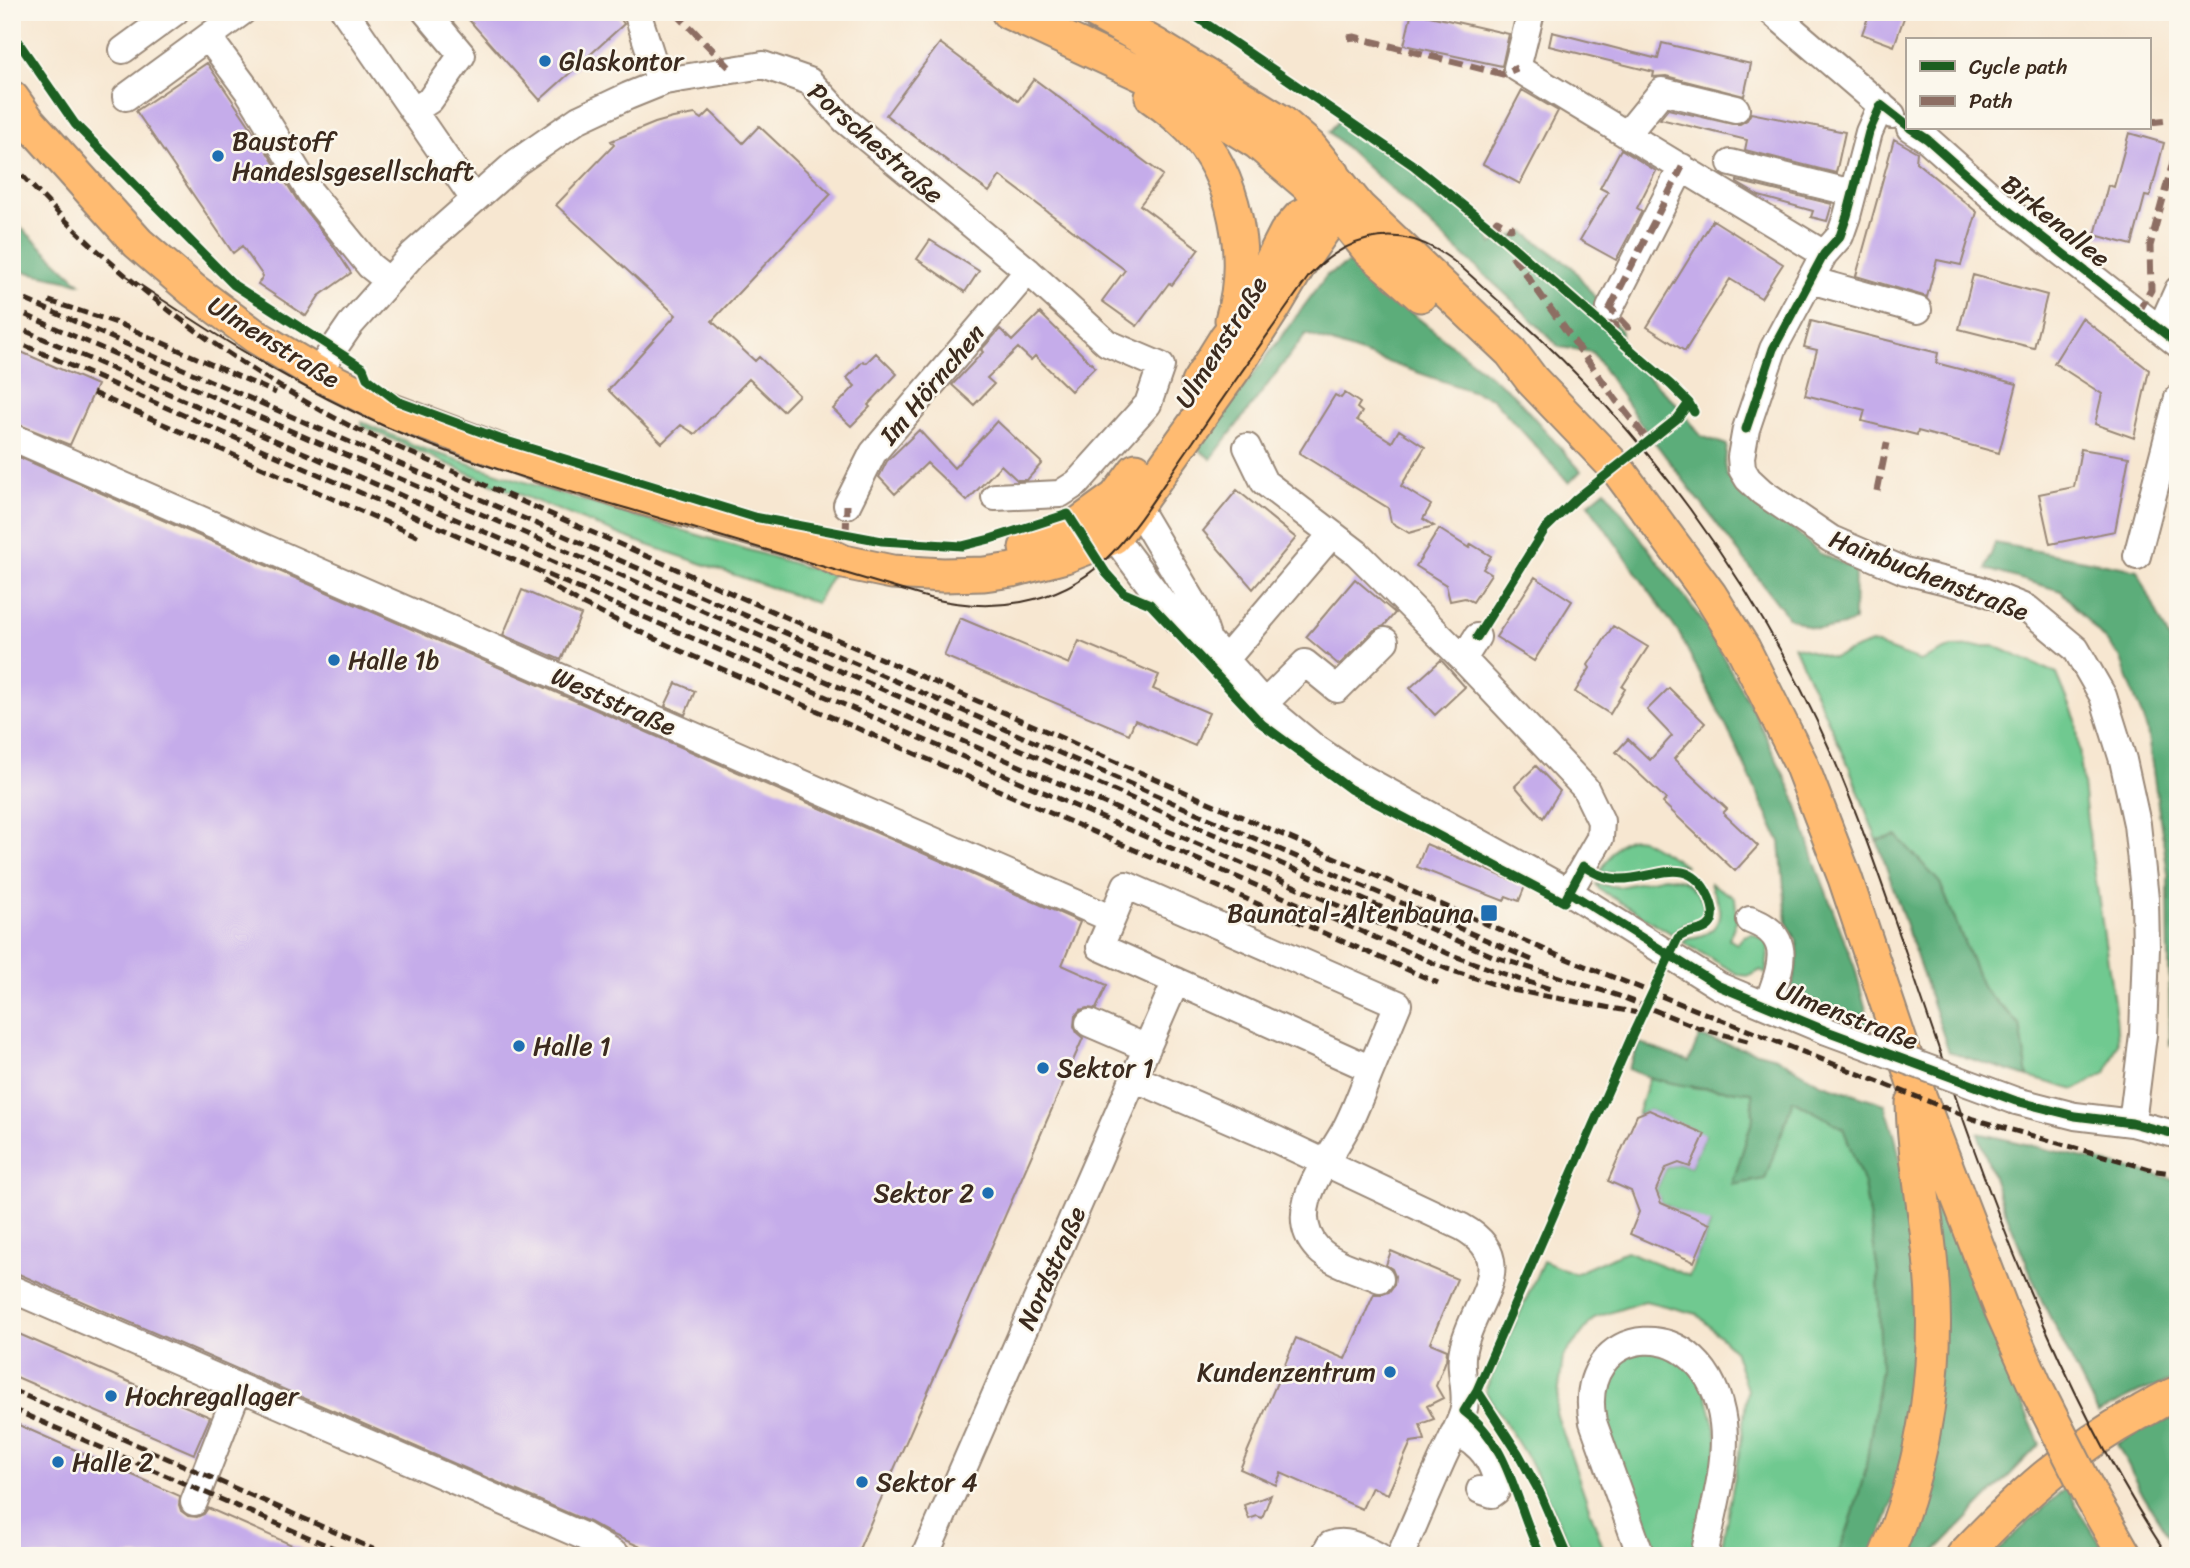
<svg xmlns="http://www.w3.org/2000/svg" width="2190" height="1568" viewBox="0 0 2190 1568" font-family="Sriracha,sans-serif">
  <rect width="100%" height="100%" fill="#fbf7ec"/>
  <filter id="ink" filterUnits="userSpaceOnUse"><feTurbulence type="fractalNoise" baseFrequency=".0143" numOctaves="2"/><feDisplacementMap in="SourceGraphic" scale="14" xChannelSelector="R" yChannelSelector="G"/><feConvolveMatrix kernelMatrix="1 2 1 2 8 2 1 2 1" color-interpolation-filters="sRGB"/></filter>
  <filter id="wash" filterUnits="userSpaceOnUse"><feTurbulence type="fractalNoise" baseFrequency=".00686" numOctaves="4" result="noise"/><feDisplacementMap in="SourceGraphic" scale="28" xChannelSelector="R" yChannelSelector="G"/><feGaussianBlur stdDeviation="1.57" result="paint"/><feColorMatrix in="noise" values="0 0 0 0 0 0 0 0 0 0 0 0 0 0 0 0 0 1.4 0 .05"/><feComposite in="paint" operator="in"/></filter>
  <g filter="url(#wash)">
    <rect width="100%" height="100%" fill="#f7e7d1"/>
    <path fill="#6fc990" stroke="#557a57" stroke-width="2" d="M362,422L421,448L568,496L832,575L816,603L636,541L493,484L362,426Z
      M1871,643L1920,661L1952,647L1995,646L2057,674L2076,720L2087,821L2116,1016L2118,1043L2106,1073L2075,1090L2028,1077L2020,1025L1983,989L1940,883L1897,836L1877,840L1848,764L1794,646L1833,658Z
      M1633,838L1641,839L1687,866C1656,860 1631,877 1600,872C1609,859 1615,841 1633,838Z
      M1664,877C1672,878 1679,878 1686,882C1697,890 1710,908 1702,921L1685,923L1672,934L1599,889L1596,884L1619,887Z
      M1710,883L1735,898L1737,919L1729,939L1737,944L1744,936L1752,933L1769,943L1766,974L1761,970L1750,976L1739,975L1683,942L1687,938C1708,937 1724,926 1718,903C1716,895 1711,889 1710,883Z
      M1649,1078L1697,1088L1752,1092L1753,1118L1732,1185L1781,1136L1793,1100L1843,1127L1864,1184L1878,1272L1881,1369L1865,1472L1850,1524L1837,1556H1720L1741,1443L1747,1390L1734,1350L1697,1314L1645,1301L1594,1318L1563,1357L1556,1413L1606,1556H1575L1530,1462L1485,1391L1543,1261L1574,1274L1626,1251L1689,1276L1710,1225L1661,1203L1656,1190L1666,1168L1679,1163L1690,1167L1705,1135L1649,1110L1637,1115Z
      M1660,1344L1703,1380L1718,1442L1700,1556H1644L1596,1386L1609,1363Z"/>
    <path fill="#5bad7a" stroke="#4b6c4c" stroke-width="2" d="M1343,115L1386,145L1485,223L1492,244L1524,232L1572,267L1621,332L1620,350L1676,403L1701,436L1727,445L1725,463L1727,476L1786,522L1819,553L1855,569L1854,621C1826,633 1815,632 1788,617L1640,423L1592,352L1559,347L1514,302L1329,132Z
      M12,219L80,283L12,269Z
      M1349,263L1513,394L1581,471L1569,483L1492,398L1306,334L1211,459L1198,449L1327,275Z
      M1605,490L1706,626L1754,712L1794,796L1816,865L1855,968L1871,1029L1801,1003L1791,992L1798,956L1797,941L1787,923L1780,842L1730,734L1680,635L1588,504Z
      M1995,543L2137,570L2170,641L2178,716V1026L2170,1046L2168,873L2147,730L2120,657L2061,591L1986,569Z
      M1897,836L1940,883L1983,989L2020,1025L2028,1077L1949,1052L1877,840Z
      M1699,1037L1776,1057L1820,1083L1885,1104L1895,1136L1911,1214L1922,1296L1912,1445L1874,1556H1837L1850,1524L1865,1472L1881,1369L1878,1272L1864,1184L1843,1128L1793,1100L1765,1179L1732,1185L1753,1118L1752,1092C1710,1089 1667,1087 1628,1069L1640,1043L1689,1062Z
      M1978,1133L2178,1180V1379L2142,1391L2098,1413L2042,1301L2002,1203Z
      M1937,1198L2001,1356L2040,1444L1931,1556H1901Z
      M2178,1416V1551L2143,1495L2117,1444L2149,1426Z
      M2067,1486L2077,1508L2109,1556H1992Z"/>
    <g id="blocks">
      <path fill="#c5acea" d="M462,12H616L624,24L540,100Z
        M1412,12L1509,34L1502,66L1404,45Z
        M1870,12H1906L1894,46L1862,34Z
        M1552,32L1658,59L1662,43L1751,64L1744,96L1666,76L1653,77L1654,72L1549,46Z
        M940,43L1018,101L1034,79L1163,175L1140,205L1199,249L1172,285L1169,283L1137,326L1102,301L1125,270L1000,176L989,192L886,115Z
        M207,63L260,141L297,200L334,247L351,273L319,296L306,316L258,284L263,276L242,246L233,253L136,111Z
        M1522,90L1558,111L1520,184L1483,164Z
        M1668,109L1732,124H1740L1747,120L1751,113L1845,132L1836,173L1745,150L1747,140L1660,119Z
        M710,111L743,143L759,126L831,194L712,321L755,361L759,357L799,395L783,411L749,379L695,434L681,425L662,443L608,390L676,315L556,205L614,145L611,141L655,123L673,118L695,114L702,119Z
        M2129,133L2164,143L2150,197L2145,196L2132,245L2095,235L2108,185L2114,187Z
        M1894,139L1917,152L1916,162L1977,212L1961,265L1937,260L1927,297L1856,276Z
        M1621,149L1656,171L1637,208L1642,211L1616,260L1580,240L1608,192L1600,188Z
        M1737,181L1832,204L1827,221L1811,217L1813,211L1759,196L1737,183Z
        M1713,220L1783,264L1761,298L1730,279L1685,351L1647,327Z
        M930,240L979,271L965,292L917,259Z
        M1973,275L2047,295L2034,348L1959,329Z
        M1040,313L1095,367L1071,391L1035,356L1031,360L1018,348L987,378L994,384L974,405L952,385L983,352L981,350L1000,329L1012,341Z
        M2082,318L2149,370L2134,438L2095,424L2102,394L2054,363Z
        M1811,321L1938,353L1936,363L2017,384L1999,453L1918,431L1917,435L1862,421L1865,410L1805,395L1817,350L1804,347Z
        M12,348L97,385L70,445L12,422Z
        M876,353L897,374L868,405L870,407L851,426L833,409L855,386L847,378L863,361L866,363Z
        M1345,393L1360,403L1357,408L1362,412L1357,420L1392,442L1399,430L1425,447L1401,486L1431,505L1423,519L1434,526L1409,533L1391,522L1388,508L1299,453L1335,395L1341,398Z
        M997,421L1042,463L1027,480H1017L1001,465L967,501L927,463L895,494L879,477L887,461L919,430L954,468Z
        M2081,449L2129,457L2115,531L2050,544L2039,494L2074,487Z
        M12,454L1080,922L1062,965L1107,985L1096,1009L1087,1008L1080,1010L1075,1016L1074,1026L1077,1033L1083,1038L856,1556H661L609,1533L589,1522L12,1271Z
        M1237,490L1296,538L1253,589L1203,531Z
        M1439,529L1469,548L1471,544L1491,556L1483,569L1491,574L1473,602L1465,598L1450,601L1446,585L1416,566Z
        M1535,577L1572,601L1534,661L1496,637Z
        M1355,579L1395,613L1384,626L1374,630L1339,665L1306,637Z
        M522,590L581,615L561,660L503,635Z
        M960,618L1069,664L1079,641L1159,675L1153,689L1209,713L1195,746L1135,720L1129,734L944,656Z
        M1613,626L1648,647L1622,687L1625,689L1610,714L1575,692L1590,668L1588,665Z
        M1441,660L1465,687L1435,715L1410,688Z
        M676,683L695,691L685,715L665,706Z
        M1669,688L1705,723L1674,759L1727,809L1723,813L1758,846L1735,871L1663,803L1666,799L1616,752L1628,739L1650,760L1672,736L1647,710Z
        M1536,766L1560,791L1543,818L1515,786Z
        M1426,844L1525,886L1519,901L1506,896L1504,901L1417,867Z
        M1649,1110L1705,1134L1690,1167L1679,1163L1666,1168L1656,1190L1661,1203L1710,1224L1694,1262L1630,1234L1639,1212L1631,1191L1608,1181L1637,1115Z
        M1391,1251L1457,1279L1430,1343L1447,1350L1446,1360L1436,1386L1443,1398L1427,1406L1434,1419L1420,1424L1425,1440L1411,1442L1388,1494L1372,1487L1362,1509L1281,1473L1276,1485L1240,1469L1296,1338L1345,1359L1374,1294H1383L1389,1292L1394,1285L1395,1276L1392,1269L1386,1265Z
        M12,1331L210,1417L194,1454L12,1375Z
        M12,1422L180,1496L179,1505L181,1511L188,1516L197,1517L204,1514L208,1508L317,1556H12Z
        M1271,1495L1262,1518L1257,1516L1249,1519L1244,1505Z"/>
    </g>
  </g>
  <g filter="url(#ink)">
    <use href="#blocks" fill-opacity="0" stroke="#998878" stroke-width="2"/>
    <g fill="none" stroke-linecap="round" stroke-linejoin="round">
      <g stroke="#998878" stroke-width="30">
        <path id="minor" d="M345,12L474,199
          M637,12L660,83
          M1531,12L1517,68L1824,254
          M1772,12L1892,115
          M208,37L248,91L310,192L370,266L389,281
          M123,50L175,12
          M126,97L242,12
          M1881,105L1869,132L1847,216L1840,236L1824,254L1773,349L1746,429L1741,457L1742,469L1748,479L1762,492L1831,539L1905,571L1978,589L2028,609L2076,649L2103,696L2123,760L2137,824L2145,899L2146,947L2143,1035L2132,1123
          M413,111L430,100L462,55L426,12
          M1910,128L1927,139L2000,204L2178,344
          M1627,134L1662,91L1736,109
          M1731,163L1853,193
          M1810,280L1918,310
          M1610,308L1682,167
          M2160,330L2178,290
          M317,373L350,325L413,254L517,162L579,119L628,96L665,81L763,65L809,81L846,121L1028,271L1107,343L1161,366L1148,404L1077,483L1060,494L995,497
          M12,437L1112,919L1100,947L1371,1069C1363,1088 1356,1109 1346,1128C1329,1161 1282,1211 1318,1249C1333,1264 1361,1271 1380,1279
          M1247,447L1264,482L1357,553L1463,659L1585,788L1601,821L1600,838L1569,892
          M847,505L873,453L1028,271
          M2137,556L2178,398
          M1208,640L1198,610L1135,504L1116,497L1114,537L1177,621L1208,640L1272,712L1314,747L1348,770L1569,892L1719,986L1824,1030
          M1463,659L1477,637
          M1225,660L1332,534
          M1264,704L1305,663L1337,689L1385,641
          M1112,919L1126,885L1398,1004L1371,1069
          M1750,920C1797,937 1779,970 1767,1006
          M1089,1023L1147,1048
          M1134,1078L1277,1140L1462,1227C1523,1261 1472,1303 1463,1349C1458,1370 1469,1394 1463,1413C1458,1429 1448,1446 1441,1462C1427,1493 1414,1525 1400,1556
          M2016,1101L2075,1116L2132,1123L2178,1135
          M12,1289L583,1536L617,1556
          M1454,1433C1461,1436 1470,1439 1475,1444C1488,1454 1499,1476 1496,1491L1492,1494L1480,1490
          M194,1502L239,1387
          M925,1556L1176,981
          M1324,1556L1330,1545C1347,1538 1363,1549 1378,1556
          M1641,1556L1593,1422C1573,1322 1707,1305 1723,1423C1728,1464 1712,1515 1704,1556"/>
      </g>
      <g stroke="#998878" stroke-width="37">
        <path id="major" d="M1008,12L1169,87L1257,142L1337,210L1369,250L1420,295
          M1096,12L1157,46L1280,121L1310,147L1359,208L1511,352L1532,380L1618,470L1710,595L1743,648L1801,764L1845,878L1913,1080L2002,1311L2038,1392
          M1152,97C1165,106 1179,117 1190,128C1236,175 1251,258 1232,320
          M12,98L29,122L138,243L193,290L255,336L317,373L393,411L540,466L643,498L804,544L844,562L892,572L943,575L984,574L1012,570L1065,556L1114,537L1236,366L1274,307L1299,265L1337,210L1333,174
          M1198,383L1226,338L1245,313L1286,233L1300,217L1317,208L1350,209
          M1026,548L1051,539L1076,526L1116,497L1136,470
          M2092,1498L2125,1556
          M1886,1556C1926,1462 1941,1359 1930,1257C1925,1205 1914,1156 1913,1103
          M1963,1556C2016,1500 2071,1449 2139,1413C2152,1406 2164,1398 2178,1393"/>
      </g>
      <use href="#minor" stroke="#fff" stroke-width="26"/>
      <use href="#major" stroke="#ffbb71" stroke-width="33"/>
      <path stroke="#3b2a1e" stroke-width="2" d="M127,276C201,326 275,374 354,412C442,455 536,482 629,509C729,539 829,569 929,598C990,613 1056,606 1104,561C1137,530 1166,479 1193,442C1231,386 1270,331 1309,276C1343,239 1391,223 1437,250C1460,263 1480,285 1501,303C1639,422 1756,583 1830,750C1859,816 1882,884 1906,953C1945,1066 1982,1180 2029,1290C2068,1382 2112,1473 2168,1556"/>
      <path stroke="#3b2a1e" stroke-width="5" stroke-dasharray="10 5" stroke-linecap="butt" d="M12,164C108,272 223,360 352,427L1557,955L1973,1119L2157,1171L2178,1174
        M12,294L1532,960
        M49,301L120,324L276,393
        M12,309L1495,957L1619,996L1699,1028L1751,1042
        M12,325L1449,954L1515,978L1551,989
        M12,340L1447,969L1512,990L1644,1014
        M93,393L422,538
        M543,581L582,604L672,647L1438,983
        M12,1390L389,1556
        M12,1409L352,1556"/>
      <g stroke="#998878" stroke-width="30" stroke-linecap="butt">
        <path id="minor-bridge" d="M1824,1030L2016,1101"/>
      </g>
      <g stroke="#998878" stroke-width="37" stroke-linecap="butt">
        <path id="major-bridge" d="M2038,1392L2092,1498"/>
      </g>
      <use href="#minor-bridge" stroke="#fff" stroke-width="26"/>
      <use href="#major-bridge" stroke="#ffbb71" stroke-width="33"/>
      <path stroke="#8d6e63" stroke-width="7" stroke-dasharray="14 7" stroke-linecap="butt" d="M675,12L732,70
        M1348,38L1354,37L1503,74L1517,68
        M2150,122L2170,120L2178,122
        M1491,228L1497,221L1509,228L1514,227
        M1512,255L1616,400L1651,444
        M1610,308L1682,167
        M2138,313L2151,290L2150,246L2178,144
        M1607,330L1611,325L1628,327L1610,308L1608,311
        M1877,491L1887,443
        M846,535L847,505"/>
      <g stroke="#fbf7ec" stroke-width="13">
        <path id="cycleway" d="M1189,12L1413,165L1496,232L1671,385L1689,403L1694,412
          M12,33L75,124L234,285L363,368L367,378L397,401L500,439L754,517L882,541L962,546L990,539L1068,514L1106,573L1124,593L1150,604L1262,724L1350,789L1564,902L1583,866C1595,873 1603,878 1618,879C1652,881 1688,851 1709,897C1712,904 1716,915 1711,923C1704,934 1687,929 1678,938L1631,1038L1477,1390L1464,1411C1511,1445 1516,1507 1541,1556
          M1910,128L1927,139L2000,204L2178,344
          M1746,429L1773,349L1824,254L1840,236L1847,216L1869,132L1881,105L1908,126
          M1477,637L1545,529L1576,499L1678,418L1689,403
          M1569,892L1719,986L1824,1030L2016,1101L2075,1116L2132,1123L2178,1135
          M1477,1390L1518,1453L1539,1491L1567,1556"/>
      </g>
      <use href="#cycleway" stroke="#1b5e20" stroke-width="9"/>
    </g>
  </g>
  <g fill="#1f6fb2" stroke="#fbf7ec" stroke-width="2.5">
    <circle cx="545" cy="61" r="7"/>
    <circle cx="218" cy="156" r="7"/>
    <circle cx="334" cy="660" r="7"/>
    <rect x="1480" y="904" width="18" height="18" rx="3.5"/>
    <circle cx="519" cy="1046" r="7"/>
    <circle cx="1043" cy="1068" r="7"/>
    <circle cx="988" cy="1193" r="7"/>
    <circle cx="1390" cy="1372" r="7"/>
    <circle cx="111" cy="1396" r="7"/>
    <circle cx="58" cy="1462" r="7"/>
    <circle cx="862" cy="1482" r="7"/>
  </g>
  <g text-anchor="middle" stroke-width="5" stroke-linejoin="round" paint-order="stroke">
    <g font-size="26" fill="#3b2a1e" stroke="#fbf7ec" text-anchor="start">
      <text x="559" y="70">Glaskontor</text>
      <text x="232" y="150">Baustoff<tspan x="232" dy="30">Handeslsgesellschaft</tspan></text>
      <text x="348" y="669">Halle 1b</text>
      <text x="1473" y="922" text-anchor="end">Baunatal-Altenbauna</text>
      <text x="533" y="1055">Halle 1</text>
      <text x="1057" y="1077">Sektor 1</text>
      <text x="974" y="1202" text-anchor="end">Sektor 2</text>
      <text x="1376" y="1381" text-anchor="end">Kundenzentrum</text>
      <text x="125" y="1405">Hochregallager</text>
      <text x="72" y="1471">Halle 2</text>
      <text x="876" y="1491">Sektor 4</text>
    </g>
    <g font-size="26" fill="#3b2a1e" stroke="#fbf7ec">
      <text transform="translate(876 143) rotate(41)" y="9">Porschestraße</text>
      <text transform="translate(2056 221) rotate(39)" y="9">Birkenallee</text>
      <text transform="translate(274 342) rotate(32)" y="9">Ulmenstraße</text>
      <text transform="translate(1221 342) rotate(-58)" y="9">Ulmenstraße</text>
      <text transform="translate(932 384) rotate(-50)" y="9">Im Hörnchen</text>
      <text transform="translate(1929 575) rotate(21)" y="9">Hainbuchenstraße</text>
      <text transform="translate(614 701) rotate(24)" y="9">Weststraße</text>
      <text transform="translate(1847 1015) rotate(21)" y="9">Ulmenstraße</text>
      <text transform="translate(1051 1268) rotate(-66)" y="9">Nordstraße</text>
    </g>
  </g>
  <rect width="2190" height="1568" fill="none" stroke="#fbf7ec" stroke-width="42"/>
  <rect x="1906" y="38" width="245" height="91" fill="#fbf7ec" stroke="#aea59a" stroke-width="2"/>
  <rect x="1920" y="61" width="35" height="10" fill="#1b5e20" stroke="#aea59a" stroke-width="2"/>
  <text x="1969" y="74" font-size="21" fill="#3b2a1e">Cycle path</text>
  <rect x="1920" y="96" width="35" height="10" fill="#8d6e63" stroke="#aea59a" stroke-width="2"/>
  <text x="1969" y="108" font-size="21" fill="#3b2a1e">Path</text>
</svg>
